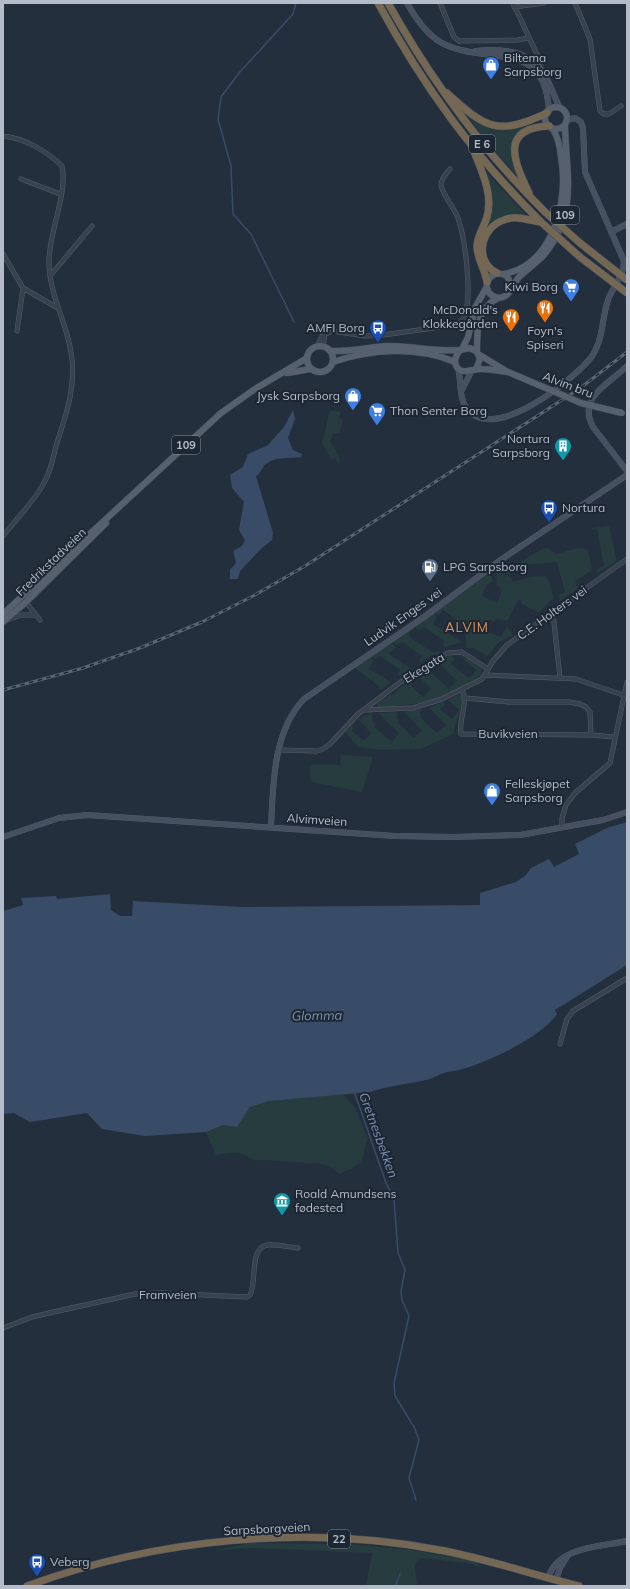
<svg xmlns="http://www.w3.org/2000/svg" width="630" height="1589" viewBox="0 0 630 1589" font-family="Mulish,sans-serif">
  <rect width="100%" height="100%" fill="#242f3e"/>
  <path fill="#263c3f" d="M463,110C484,130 495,133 523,126L524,128C505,144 510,160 520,179L481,135Z
    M485,171L527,216C512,215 499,214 489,227L486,225Z
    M330,410L341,412L339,418L343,419L340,433L333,434L330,441L340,458L338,463L335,458L332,460L322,444Z
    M609,526L617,561L597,573V569L604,566L597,529L592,530V528Z
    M546,547L557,554C567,552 578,545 588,550L592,570L575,581L578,589L560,601L559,595L565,592L557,562L524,565V567L510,568V576L503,572Z
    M499,568L502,573L512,579L513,582L530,577L545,576L549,581L554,599L551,600L539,613L522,604L519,599L507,621L496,619L495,622L489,619L484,630L501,637L507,626L513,635L499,642L487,656L472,647L469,649L466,647C468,626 458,621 443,610L438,615L434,612L490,572L493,581L487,585L482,596L497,603L502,590L497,585L496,570Z
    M434,612L437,617L433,624L462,642L445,647L442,644L444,641L424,627L422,629H417L414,626Z
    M414,626L415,628L408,633L411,638L434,653L438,651L442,654L438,656L434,654L421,662L419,660L422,656L402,642L396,645L392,641Z
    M391,642L395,647L389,654L412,669L400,676L398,674L400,670L380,656L375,659L371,656Z
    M457,654L469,659L482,669L481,674C457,695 427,704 395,706C390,707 382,709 377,707V703L390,694L393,695L398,689L412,679V687L423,697L431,689L418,676L433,665L432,673L449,689L457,681L438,662L450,655L455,659L451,664L469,678L477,670Z
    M370,656L374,661L368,669C376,673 384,677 391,683L381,690L379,689L380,687L355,668L349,671Z
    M457,695L461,696L463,700L453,734L421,749L381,750L358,747L346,733V731L353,724L352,731L364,741L371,733L358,719L372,713L373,721L376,724L374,727L392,742L399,733L378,713L396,712L398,714L396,717L399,720L397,722L414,738L422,730L404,712L422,709L420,714L422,715L420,717L437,733L446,725L429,708L442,702L445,704L440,709L452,719L459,710L448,700Z
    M341,755L373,757L362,792L312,782L310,778V765H340Z
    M343,1094L356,1109L368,1139C364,1145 365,1151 363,1158C359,1166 347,1171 339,1174L329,1166L323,1164L265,1160C251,1162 251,1156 238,1153C231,1152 223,1154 216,1155L206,1132L223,1125L237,1127L250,1107L269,1101Z
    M252,1543L348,1544L413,1550L475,1561L482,1568L467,1563L421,1558L416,1562L415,1567L417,1586H366L372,1553L253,1548L212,1550Z"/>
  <path fill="#394c67" d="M293,410L295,419L288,438L293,450L302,454L301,457C290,459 275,456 266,464C262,467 261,473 256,476L273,533L272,540L262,548L240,571L238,579H230V570L236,563L233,551L242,546L245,540L239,530L244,502L232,488L230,475L243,467L248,454L268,445L284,427Z
    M627,822V965L555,1010L557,1014C542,1037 488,1062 462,1069C456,1071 450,1071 444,1073C440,1074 435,1077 430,1079C410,1084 390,1085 370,1092L269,1101L250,1107L237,1127L223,1125L206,1132L145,1136L102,1129L87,1113L30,1122L14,1113L3,1114V911L23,905L21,898L56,896L57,899L110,894L111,910L120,916H132L133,901L242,907L480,905V893L516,882L526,875L531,868L549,859L554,867L579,854L575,844L607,828Z"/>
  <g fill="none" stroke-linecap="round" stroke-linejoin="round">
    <path stroke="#394c67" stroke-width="1.5" d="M294,322L251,234L233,214L231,166L218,119L221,97L239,73L293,14L296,3
      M354,1091L386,1183L394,1199L398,1253L405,1270L401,1291L402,1300L409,1316L394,1383L395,1396L414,1427L419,1440L409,1478L416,1500
      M395,1586L400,1574"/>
    <g stroke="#565f6c" stroke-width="5">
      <path id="street" d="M440,3L454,37L459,41L518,40L528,38
        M513,3L541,63
        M575,3L590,39L600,111L604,114H609L621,106
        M514,7L544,3
        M3,136C24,138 47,151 62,166C68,193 49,232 49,261C49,295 66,320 71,352C77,385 66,415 56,446C53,458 51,470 45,481C35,501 17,518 3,536
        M21,179L60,194
        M3,254L23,288L56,307
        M50,276L92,226
        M17,331L23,288
        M317,347L322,336L332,331L365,336L383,335L455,325C458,323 462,321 464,317C473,298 465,238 458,218C454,207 443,196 441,185C441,179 446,174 450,169
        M323,347L325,334
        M21,596L40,620
        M553,613L560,678
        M7,620L22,615H35
        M485,675L576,679L623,695
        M462,690C469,703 458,720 461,734L591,735L615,737
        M465,698L509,702H569L580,704L586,707L590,712L591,735
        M364,710L413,708L442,699L482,679L493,661L507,645L627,559
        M280,750L317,751L323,749L330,744L358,714L402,681L447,653L462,652L488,669
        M562,827V818L566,805L575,793L610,763L627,682
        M560,1044L567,1019L573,1011L627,978
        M3,1328L32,1317L58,1311L135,1294L161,1293L247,1297L250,1295C257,1283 249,1248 267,1245C276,1244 288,1247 298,1248"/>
    </g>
    <g stroke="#565f6c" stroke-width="6">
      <path id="secondary" d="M407,3C416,19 429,38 446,45C491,65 545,39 549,111
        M475,51C502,48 531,50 546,77C551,87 555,98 560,108
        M611,232L627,224
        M627,366C608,385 577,397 593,427L627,471
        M458,368C461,379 459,393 464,404C487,449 570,382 589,360C604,342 601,321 608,300C613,286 624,276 624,261L585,172L583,128L581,122L575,118L567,120
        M462,390L471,372
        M271,827C273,785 273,731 304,699L424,617L502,559L627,475
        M3,837L59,818L87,815L395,836L453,837L520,835L603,820L627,812
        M548,1578C558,1546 600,1547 627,1541
        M556,1580L560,1568L567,1557"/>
    </g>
    <g stroke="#414a57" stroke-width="7">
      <path id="primary" d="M545 118a11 11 0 1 1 22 0a11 11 0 1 1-22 0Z
        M504,274C554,265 569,199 561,157C560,146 558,136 552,128
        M512,287L507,276C489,265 477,293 498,298C511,298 512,284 520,276C528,269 536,263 543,256C579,213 566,175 565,125
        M307 359a13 13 0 1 1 26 0a13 13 0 1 1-26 0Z
        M462,349L468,337L475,308L486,288
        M330,351C349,352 369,347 388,346C412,346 436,352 460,350
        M477,352C477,331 476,309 498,298
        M478,354L506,371
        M333,362C371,349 418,346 455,362
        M476,369L480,359L477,352L470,348L460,350C457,354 455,357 455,362C458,378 473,368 482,369C490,369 499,371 508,372
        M287,373L311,369
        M3,614L221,413L255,389L307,358
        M3,622L26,602L106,523"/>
    </g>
    <g stroke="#434c59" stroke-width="8">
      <path id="highway" d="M378,3C424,87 473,155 541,222
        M388,3C431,80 482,150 545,212
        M447,93C486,129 498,136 547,113
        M475,154C483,174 493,195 487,217C484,227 477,236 477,246C477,259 485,269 487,282
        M529,193C514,162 499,128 549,126
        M497,273C473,261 481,227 504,220C516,215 528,220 540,222
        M27,1586C158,1538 307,1524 445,1551C490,1560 534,1575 579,1586"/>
    </g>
    <use href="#street" stroke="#38414e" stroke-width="4"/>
    <use href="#secondary" stroke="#465061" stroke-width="5.5"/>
    <use href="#primary" stroke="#56606e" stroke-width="6"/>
    <use href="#highway" stroke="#746855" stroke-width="7"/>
    <g stroke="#5a6575" stroke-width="3">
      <path id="rail" d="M3,690L83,668L140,648L202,622L253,596L305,566L579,389L627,352"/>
    </g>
    <use href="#rail" stroke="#1d2633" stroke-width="1.5" stroke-dasharray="4.5" stroke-linecap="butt"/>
    <g stroke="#414a57" stroke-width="7" stroke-linecap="butt">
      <path id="primary-bridge" d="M508,372L581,403L622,413"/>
    </g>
    <g stroke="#434c59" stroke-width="8" stroke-linecap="butt">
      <path id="highway-bridge" d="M545,212L580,243L627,280
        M541,222L580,257L627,293"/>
    </g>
    <use href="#primary-bridge" stroke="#56606e" stroke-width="6"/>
    <use href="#highway-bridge" stroke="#746855" stroke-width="7"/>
  </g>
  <defs>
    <g id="shop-pin" transform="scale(0.9)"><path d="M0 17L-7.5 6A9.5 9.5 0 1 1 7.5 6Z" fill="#3f7fe0" stroke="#1d2633"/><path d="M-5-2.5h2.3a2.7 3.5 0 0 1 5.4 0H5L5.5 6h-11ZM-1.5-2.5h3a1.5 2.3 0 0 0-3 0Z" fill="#fff"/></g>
    <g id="supermarket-pin" transform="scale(0.9)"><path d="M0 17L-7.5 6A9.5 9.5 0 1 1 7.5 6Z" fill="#3f7fe0" stroke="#1d2633"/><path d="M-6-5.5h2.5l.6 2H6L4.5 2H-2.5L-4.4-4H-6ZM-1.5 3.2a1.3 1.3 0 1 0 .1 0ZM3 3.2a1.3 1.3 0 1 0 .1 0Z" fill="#fff"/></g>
    <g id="restaurant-pin" transform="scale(0.9)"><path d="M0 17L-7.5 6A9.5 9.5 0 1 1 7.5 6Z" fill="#e8710a" stroke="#1d2633"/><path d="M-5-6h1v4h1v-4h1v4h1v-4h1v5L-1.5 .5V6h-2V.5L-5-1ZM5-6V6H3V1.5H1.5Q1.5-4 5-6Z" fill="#fff"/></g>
    <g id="bus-pin" transform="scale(0.9)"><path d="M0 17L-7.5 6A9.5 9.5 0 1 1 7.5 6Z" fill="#1a4fb4" stroke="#1d2633"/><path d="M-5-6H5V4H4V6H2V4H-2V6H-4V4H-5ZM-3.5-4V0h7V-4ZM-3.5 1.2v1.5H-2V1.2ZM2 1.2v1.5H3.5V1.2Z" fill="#fff"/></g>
    <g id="building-pin" transform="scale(0.9)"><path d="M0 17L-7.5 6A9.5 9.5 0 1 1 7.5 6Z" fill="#0f9aa8" stroke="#1d2633"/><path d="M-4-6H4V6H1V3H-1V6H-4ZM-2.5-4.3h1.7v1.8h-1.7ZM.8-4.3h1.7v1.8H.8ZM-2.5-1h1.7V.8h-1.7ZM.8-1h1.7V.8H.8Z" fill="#fff"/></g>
    <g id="fuel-pin" transform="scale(0.9)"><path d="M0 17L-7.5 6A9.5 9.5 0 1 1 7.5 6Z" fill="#5c6f8a" stroke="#1d2633"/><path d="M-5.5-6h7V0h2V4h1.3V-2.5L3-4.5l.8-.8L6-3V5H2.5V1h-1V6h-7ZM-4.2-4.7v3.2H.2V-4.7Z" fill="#fff"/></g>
    <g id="museum-pin" transform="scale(0.9)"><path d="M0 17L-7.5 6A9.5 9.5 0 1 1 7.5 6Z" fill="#0f9aa8" stroke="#1d2633"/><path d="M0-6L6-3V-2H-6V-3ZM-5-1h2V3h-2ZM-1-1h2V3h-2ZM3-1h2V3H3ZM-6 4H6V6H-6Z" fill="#fff"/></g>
  </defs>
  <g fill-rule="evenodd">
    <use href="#shop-pin" x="491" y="65"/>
    <use href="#supermarket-pin" x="571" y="287"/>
    <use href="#restaurant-pin" x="545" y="308"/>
    <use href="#restaurant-pin" x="511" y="317"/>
    <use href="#bus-pin" x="378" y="328"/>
    <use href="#shop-pin" x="353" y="396"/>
    <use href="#supermarket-pin" x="377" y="411"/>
    <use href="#building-pin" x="563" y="446"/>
    <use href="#bus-pin" x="549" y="508"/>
    <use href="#fuel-pin" x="430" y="567"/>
    <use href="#shop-pin" x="492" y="791"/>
    <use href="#museum-pin" x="282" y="1201"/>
    <use href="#bus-pin" x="37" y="1562"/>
  </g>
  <g text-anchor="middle" stroke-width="4" stroke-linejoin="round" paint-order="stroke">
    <g fill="#1d2633" stroke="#878f9c" stroke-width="1">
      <rect x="469" y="135" width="26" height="18" rx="3"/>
      <rect x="551" y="206" width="28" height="18" rx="3"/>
      <rect x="172" y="436" width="28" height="18" rx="3"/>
      <rect x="328" y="1530" width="22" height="18" rx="3"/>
    </g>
    <g font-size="11" font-weight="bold" fill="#b4bcc9">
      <text x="482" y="148">E 6</text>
      <text x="565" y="219">109</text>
      <text x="186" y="449">109</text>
      <text x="339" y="1543">22</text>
    </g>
    <g font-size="12" fill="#b4bcc9" stroke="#1d2633" text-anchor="start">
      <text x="504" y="62">Biltema<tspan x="504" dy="14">Sarpsborg</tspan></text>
      <text x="558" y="291" text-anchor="end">Kiwi Borg</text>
      <text x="498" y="314" text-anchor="end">McDonald's<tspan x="498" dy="14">Klokkegården</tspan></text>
      <text x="365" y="332" text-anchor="end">AMFI Borg</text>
      <text x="545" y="335" text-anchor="middle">Foyn's<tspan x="545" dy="14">Spiseri</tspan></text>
      <text x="340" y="400" text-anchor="end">Jysk Sarpsborg</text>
      <text x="390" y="415">Thon Senter Borg</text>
      <text x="550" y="443" text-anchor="end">Nortura<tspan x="550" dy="14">Sarpsborg</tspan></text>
      <text x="562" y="512">Nortura</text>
      <text x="443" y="571">LPG Sarpsborg</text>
      <text x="505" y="788">Felleskjøpet<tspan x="505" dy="14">Sarpsborg</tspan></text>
      <text x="295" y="1198">Roald Amundsens<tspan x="295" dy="14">fødested</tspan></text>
      <text x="50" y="1566">Veberg</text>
    </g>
    <g font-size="12" fill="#b4bcc9" stroke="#1d2633">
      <text transform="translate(568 385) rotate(21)" y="4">Alvim bru</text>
      <text transform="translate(51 562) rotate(-44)" y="4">Fredrikstadveien</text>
      <text transform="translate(552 613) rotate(-36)" y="4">C.E. Holters vei</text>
      <text transform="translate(403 617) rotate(-35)" y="4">Ludvik Enges vei</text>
      <text transform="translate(424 668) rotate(-32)" y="4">Ekegata</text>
      <text x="508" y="738">Buvikveien</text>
      <text transform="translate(317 820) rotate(4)" y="4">Alvimveien</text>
      <text x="168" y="1299">Framveien</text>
      <text transform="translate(267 1529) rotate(-3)" y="4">Sarpsborgveien</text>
    </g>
    <g font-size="13" letter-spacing="1" fill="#d59563" stroke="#1d2633">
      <text x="467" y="632">ALVIM</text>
    </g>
    <g font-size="13" font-style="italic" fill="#7c92b1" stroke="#1d2633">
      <text transform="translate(317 1015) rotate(-1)" y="5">Glomma</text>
      <text transform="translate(379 1135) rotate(70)" y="5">Gretnesbekken</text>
    </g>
  </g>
  <rect width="630" height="1589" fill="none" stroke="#b4bcc9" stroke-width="8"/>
</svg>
